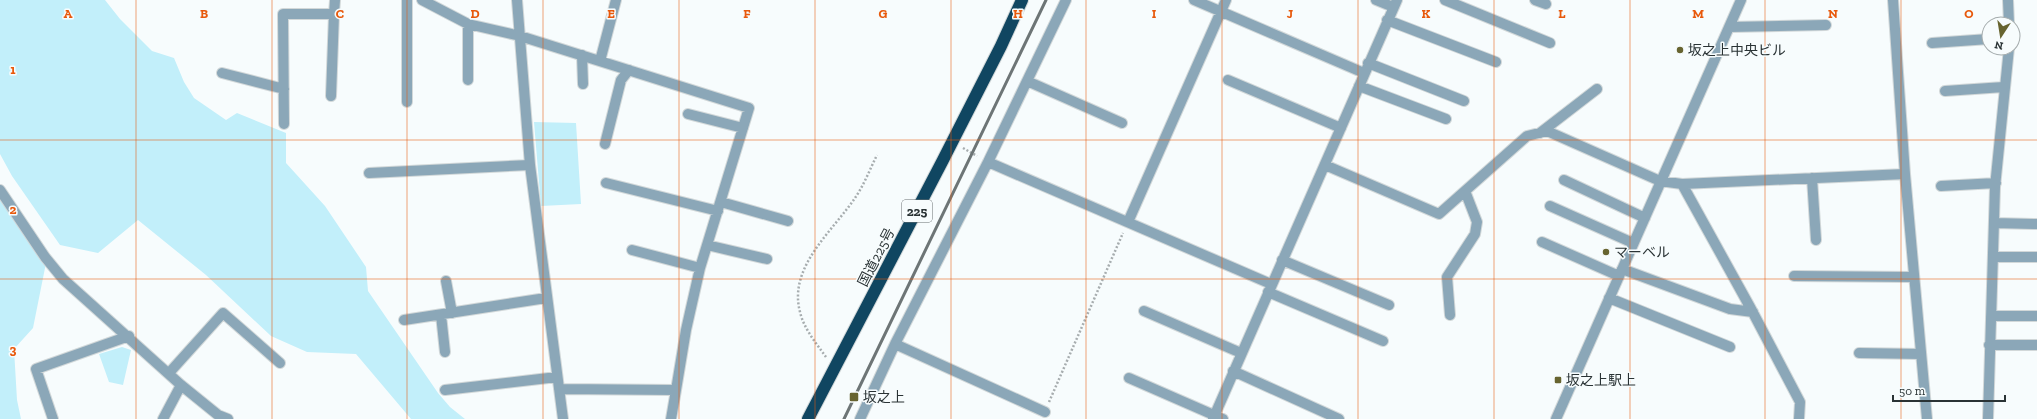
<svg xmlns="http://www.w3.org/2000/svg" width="2037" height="419" viewBox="0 0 2037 419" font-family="'Zilla Slab','Noto Sans JP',serif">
  <rect width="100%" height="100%" fill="#f7fcfd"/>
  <path fill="#c2effa" d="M0,0H105L120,19L152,51L174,58L184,82L194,98L226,120L237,113L286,133V163L325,206L366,267L368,291L438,393L450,407L465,419H411L356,354L307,352L271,336L206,275L138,220L98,253L60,245L12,176L0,154Z
    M534,122L576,123L581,204L541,206Z
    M0,189L47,258L33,328L14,349L17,400L21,419H0Z
    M122,347L131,350L123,385L109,382L99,354Z"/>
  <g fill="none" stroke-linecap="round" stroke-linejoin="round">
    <g stroke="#d2d8d9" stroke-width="12">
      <path id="minor" d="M407,0V102
        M422,0L468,24L520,36L749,108L700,268L686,330L676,390L559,389
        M517,0L530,165L563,419
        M1194,0L1364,73
        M1376,0L1393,7
        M1445,0L1550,43
        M1535,0L1546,4
        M1893,0L1905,174L1927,419
        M2008,0L2009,24
        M1387,20L1496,62
        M1729,27L1826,25
        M1932,43L1989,39
        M582,55L583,84
        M600,61L616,0
        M1368,63L1464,101
        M222,73L284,89
        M468,80V24
        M1228,80L1341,128
        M1027,81L1122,123
        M1359,86L1446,119
        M1945,91L2004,87
        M331,96L334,14
        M688,114L743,128
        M284,124L283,14H334L335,0
        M1540,133L1597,89
        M605,144L621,80L629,70
        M988,162L1271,284
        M1325,165L1439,214L1527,136L1547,131L1660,181L1682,184L1750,307L1800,402L1799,419
        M369,173L530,165
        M1812,178L1816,240
        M1564,180L1645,218
        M606,183L718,211
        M1682,184L1905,174
        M1941,186L1996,183
        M0,190L45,257L63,279L181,385L218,415L228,419
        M721,202L788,221
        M1550,206L1633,243
        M1128,222L1226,0
        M1994,223L2037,224
        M1542,242L1619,276
        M707,245L767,259
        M632,250L700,268
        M1993,257H2037
        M1282,260L1389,305
        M1622,269L1730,309L1753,312
        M1794,276L1914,277
        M446,281L452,313
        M1268,292L1383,341
        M1609,298L1730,347
        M1144,311L1241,353
        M441,315L445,352
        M1450,315L1447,277L1475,234L1477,222L1465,191
        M1991,316H2037
        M404,320L546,298
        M895,344L1045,412
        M1989,345H2037
        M1859,353L1921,354
        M1233,371L1339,419
        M169,373L223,313L280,363
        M1129,378L1223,419
        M445,390L557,377
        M53,419L36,369L129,336
        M163,419L181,385
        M671,419L676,390
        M860,419L895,344L988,162L1066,0
        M1213,419L1397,0
        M1556,419L1741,0
        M1988,419L1995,187L2009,48"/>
    </g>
    <g stroke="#d2d8d9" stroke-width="14">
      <path id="highway" d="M808,419L943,160L1001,46L1022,0"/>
    </g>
    <path stroke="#a7adaf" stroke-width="2.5" stroke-dasharray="2 2" stroke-linecap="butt" d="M963,148L977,156
      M826,357C816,343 804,329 800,312C788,267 832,232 855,198C864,185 870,169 877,155
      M1049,402L1123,233"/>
    <use href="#minor" stroke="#8ba7b8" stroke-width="10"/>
    <use href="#highway" stroke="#104661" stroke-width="12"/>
    <path stroke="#6d7576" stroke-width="3" d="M844,419L1046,0"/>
  </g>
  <path fill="none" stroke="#e8590c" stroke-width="1" stroke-opacity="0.55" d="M136,0V419M272,0V419M407,0V419M543,0V419M679,0V419M815,0V419M951,0V419M1086,0V419M1222,0V419M1358,0V419M1494,0V419M1630,0V419M1765,0V419M1901,0V419M0,140H2037M0,279H2037"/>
  <g fill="#676430" stroke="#f7fcfd" stroke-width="1.5">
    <circle cx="1680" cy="50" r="4"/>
    <circle cx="1606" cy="252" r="4"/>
    <rect x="1554" y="376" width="8" height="8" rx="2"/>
    <rect x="849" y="392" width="10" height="10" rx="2"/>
  </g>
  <g text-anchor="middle" stroke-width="3" stroke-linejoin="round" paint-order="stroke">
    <rect fill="#f7fcfd" stroke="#686f71" stroke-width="1" x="902" y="200" width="30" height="22" rx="3"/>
    <g font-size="13" font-weight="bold" fill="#2a3335">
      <text x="917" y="216">225</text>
    </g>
    <g font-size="14" fill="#2a3335" stroke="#f7fcfd" text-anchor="start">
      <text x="1688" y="55">坂之上中央ビル</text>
      <text x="1614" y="257">マーベル</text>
      <text x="1566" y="385">坂之上駅上</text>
      <text x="863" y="402">坂之上</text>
    </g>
    <g font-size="14" fill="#2a3335" stroke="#f7fcfd">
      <text transform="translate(876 257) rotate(-63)" y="5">国道225号</text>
    </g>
  </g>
  <g font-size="13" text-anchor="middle" font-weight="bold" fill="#e8590c" stroke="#f7fcfd" stroke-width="3" stroke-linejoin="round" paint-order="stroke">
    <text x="68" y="18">A</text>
    <text x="204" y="18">B</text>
    <text x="340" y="18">C</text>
    <text x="475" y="18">D</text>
    <text x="611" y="18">E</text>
    <text x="747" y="18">F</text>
    <text x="883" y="18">G</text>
    <text x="1018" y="18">H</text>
    <text x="1154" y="18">I</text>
    <text x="1290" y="18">J</text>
    <text x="1426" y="18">K</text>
    <text x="1562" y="18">L</text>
    <text x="1698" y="18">M</text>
    <text x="1833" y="18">N</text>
    <text x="1969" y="18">O</text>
    <text x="13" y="74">1</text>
    <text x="13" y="214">2</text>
    <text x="13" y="354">3</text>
  </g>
  <g transform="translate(2001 36) rotate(192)"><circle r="19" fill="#f7fcfd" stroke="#a5acad"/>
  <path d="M0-3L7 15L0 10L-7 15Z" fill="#676430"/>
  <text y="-6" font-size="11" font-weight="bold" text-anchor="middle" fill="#2a3335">N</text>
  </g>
  <path d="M1893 395v6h112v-6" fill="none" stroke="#2a3335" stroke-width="2"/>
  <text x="1899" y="395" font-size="12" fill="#2a3335" stroke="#f7fcfd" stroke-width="3" paint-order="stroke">50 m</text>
</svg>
